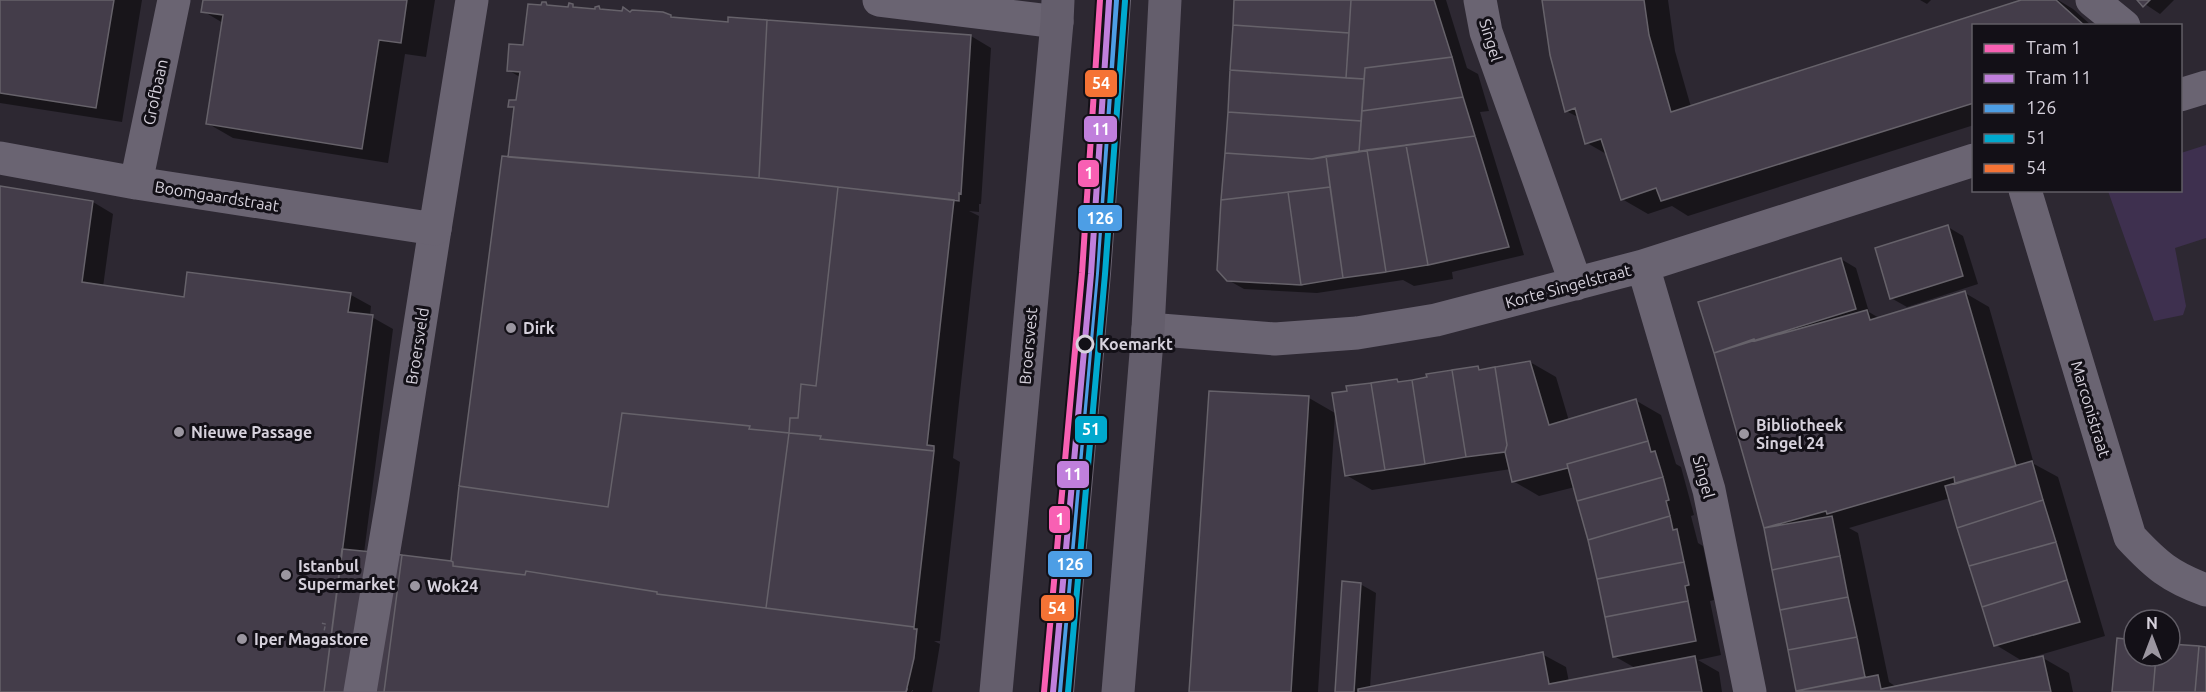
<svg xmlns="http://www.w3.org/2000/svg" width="2206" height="692" viewBox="0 0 2206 692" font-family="Ubuntu,sans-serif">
  <rect width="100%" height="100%" fill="#2d2832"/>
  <path fill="#3e304f" d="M2206,145V238L2175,248L2186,306L2183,315L2154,321L2108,191L2180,190L2181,153Z"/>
  <path fill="#0007" fill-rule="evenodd" d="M0,0H142L122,122L0,103Z
    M204,0H435L426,57L405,54L388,163L233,138L207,123L223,23L203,11Z
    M1236,0H1446L1467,68L1478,74L1489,111L1480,112L1524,255L1452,272L1453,279L1414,286L1403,280L1317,293L1244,289L1228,280Z
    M1544,0H1668L1675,51L1691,107L2026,0H2058L2073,9L2092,26H1974V125L1688,216L1672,206L1648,214L1622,199L1608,155L1587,143L1580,118L1566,111Z
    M1920,0H1931L1927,4Z
    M2139,0H2174L2160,14Z
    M546,4L551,7L569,8L572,6L579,9L596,11L599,7L605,11L671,16L676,19L971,36L991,48L981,204H979V212L969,211L979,216L953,458L960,462L940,641H934L940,644L932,692H0V187L93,202L113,214L103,287L185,299L351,295L371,306L370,316L393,329L364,553L452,563L510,158L516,109L510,106L518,102L520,77L508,70L524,47L543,7Z
    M1948,227L1963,236L1978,284L1907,307L1891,298Z
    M1841,259L1856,268L1869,312L1879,318L1965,293L1989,307L2034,464L2058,477L2105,636L2029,658V661L2043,658L2069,673L2073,692H1797L1766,531L1770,530L1765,527L1715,351ZM1950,498L1996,645L2024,662L1898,688L1889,682L1858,533L1849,528Z
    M1530,362L1556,377L1569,421L1635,400L1661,415L1676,464L1681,467L1694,515L1691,516L1698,543L1703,546L1714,600L1710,601L1721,655L1698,660L1719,672L1722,692H1336L1360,584L1376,593L1370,688L1542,654L1566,667L1569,682L1637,669L1614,656L1590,540L1575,487L1539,496L1513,481L1511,469L1372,490L1346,475L1397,381L1401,383L1477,367L1483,371Z
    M1211,392L1309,398L1335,413L1318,692H1189Z"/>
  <path fill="#443d4a" stroke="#66626a" stroke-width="1.5" d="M0,0H114L96,108L0,93Z
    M203,0H407L401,43L379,40L362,149L206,124L223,15L201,12Z
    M1234,0H1351L1349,33L1233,25Z
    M1351,0H1434L1452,57L1365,68L1364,79L1346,78Z
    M1542,0H1644L1649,35L1671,112L2021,0H2056L2085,26H1974V103L1661,201L1656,188L1621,200L1601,139L1585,144L1575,108L1565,112L1550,55Z
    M2137,0H2150L2143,7Z
    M542,2H546L547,5L568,7L569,3L573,4V7L595,9V7L599,6L600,9L622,11L623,7L630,12L632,10L663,12L671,15V17L728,22V17L767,20L759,178L508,157L514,107H508L509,100H516L520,72L507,71L509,44L523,45L528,4L541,5Z
    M767,20L971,35L961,194L959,193V201L759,178Z
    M1233,25L1349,33L1346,78L1230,70Z
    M1452,57L1463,97L1362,111L1365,68Z
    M1230,70L1364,79L1361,121L1228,112Z
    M1463,97L1475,136L1359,152L1362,111Z
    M1228,112L1361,121L1359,152L1312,159L1225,153Z
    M1475,136L1509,247L1428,265L1406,145Z
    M1406,145L1428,265L1386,272L1367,150Z
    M1367,150L1386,272L1343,278L1326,156Z
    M1225,153L1312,159L1326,156L1330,187L1221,200Z
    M502,156L759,178L838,187L816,386L801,384L798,418H790L789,433L749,429L750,426L622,413L608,507L459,486Z
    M0,186L93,201L82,282L184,297L187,272L351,293L348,312L373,315L324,692H0Z
    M838,187L954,200L927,445L934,446V451L820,439L821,436L789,433L790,418H798L801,384L816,386Z
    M1330,187L1343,278L1301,285L1288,192Z
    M1288,192L1301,285L1227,281L1217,270L1221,200Z
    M1948,225L1963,276L1890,299L1875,248Z
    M1841,258L1856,309L1714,353L1698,302Z
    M1965,291L2016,466L1955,484L1954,477L1827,514L1826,511L1764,528L1714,353L1754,339L1755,341L1867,310L1870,320Z
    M1530,361L1549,425L1636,399L1648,441L1567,464L1568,468L1512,482L1505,452L1507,445L1495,367Z
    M1478,366L1479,370L1495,367L1507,445L1505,452L1466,457L1452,370Z
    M1452,370L1466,457L1425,464L1412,380L1427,377L1426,374Z
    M1397,379L1398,382L1412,380L1425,464L1385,470L1371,383Z
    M1371,383L1385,470L1345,476L1332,393L1347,391L1346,386Z
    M1209,391L1309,396L1291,692H1189Z
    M622,413L750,426L749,429L789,433L766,608L657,594V592L526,571L525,575L453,566V562L451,561L459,486L608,507Z
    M789,433L821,436L820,439L934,451L914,627L766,608Z
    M1648,441L1651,452L1655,451L1663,477L1577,501L1567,464Z
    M2032,461L2043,500L1957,528L1945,486Z
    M1663,477L1669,500L1666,501L1670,516L1588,540L1577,501Z
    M2043,500L2056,542L1969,566L1957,528Z
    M1670,516L1673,530L1677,529L1684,562L1597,579L1588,540Z
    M1832,516L1840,556L1772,570L1764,528Z
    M2056,542L2067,580L1982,607L1969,566Z
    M342,549L402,555L384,692H324Z
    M402,555L451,561L453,562V566L525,575L526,571L657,592V594L914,627V629H917L914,658L906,692H384Z
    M1840,556L1848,597L1780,610L1772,570Z
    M1684,562L1689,585L1685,586L1688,601L1605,617L1597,579Z
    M2067,580L2080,622L1994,646L1982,607Z
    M1342,581L1361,583L1354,692H1335Z
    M1848,597L1857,637L1788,650L1780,610Z
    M1688,601L1696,641L1613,657L1605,617Z
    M1857,637L1865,677L1796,691L1788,650Z
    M2117,638L2134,640V656H2156L2153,692H2112Z
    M2170,644L2199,646L2195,692H2153L2156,656H2170Z
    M2199,646L2206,647V692H2195Z
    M1543,652L1549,684L1695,656L1702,692H1358V689Z
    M2043,656L2051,692L1796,691L1878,675L1881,689Z"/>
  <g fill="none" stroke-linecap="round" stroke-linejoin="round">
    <path stroke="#65616b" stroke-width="4" stroke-dasharray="1.5 4.5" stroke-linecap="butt" d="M324,623L323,628L328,629
      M906,690L912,692"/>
    <path stroke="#6a6472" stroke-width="30" d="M1059,692L1096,273L1116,0"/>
    <path stroke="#6a6472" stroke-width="33" d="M879,0L1057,22
      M360,692L393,496L435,229"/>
    <path stroke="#6a6472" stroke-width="33" d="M1480,0L1486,32L1576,284
      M2092,0L2124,26
      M2180,95L2206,87
      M0,158L136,183L435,229L472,0
      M136,183L174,0
      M2025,190L2130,537C2156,565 2170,577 2206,590
      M1643,266L1709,490L1750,692
      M1148,329L1275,339L1357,333L1436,320L1643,266L1974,160"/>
    <path stroke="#645e6c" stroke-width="33" d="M996,692L1057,22L1058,0
      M1118,692L1148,329L1165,0"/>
    <g stroke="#131017" stroke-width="10">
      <path id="bus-1" d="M1059,692L1096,273L1116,0"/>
    </g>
    <g stroke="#131017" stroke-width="10">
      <path id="bus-2" d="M1068,692L1105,274L1125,1"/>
    </g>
    <g stroke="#131017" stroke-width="10">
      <path id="bus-3" d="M1050,691L1087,272L1107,0"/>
    </g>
    <use href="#bus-1" stroke="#4d9ee5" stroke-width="6"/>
    <use href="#bus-2" stroke="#00a9ce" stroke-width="6"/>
    <use href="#bus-3" stroke="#f57335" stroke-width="6"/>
    <g stroke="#131017" stroke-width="10">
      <path id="tram-1" d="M1044,692L1082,273L1100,0"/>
    </g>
    <g stroke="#131017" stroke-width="10">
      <path id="tram-2" d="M1053,692L1091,274L1109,1"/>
    </g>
    <use href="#tram-1" stroke="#f860b3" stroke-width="6"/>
    <use href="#tram-2" stroke="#c07fdc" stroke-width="6"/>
  </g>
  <g fill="#9b96a0" stroke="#131017" stroke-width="2">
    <circle cx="511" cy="328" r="6"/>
    <circle cx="179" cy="432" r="6"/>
    <circle cx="1744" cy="434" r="6"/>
    <circle cx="286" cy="575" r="6"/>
    <circle cx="415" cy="586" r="6"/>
    <circle cx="242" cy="639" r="6"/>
  </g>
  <circle fill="#131017" stroke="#d6d1dc" stroke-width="3" cx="1085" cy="344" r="8"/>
  <g text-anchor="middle" stroke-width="6" stroke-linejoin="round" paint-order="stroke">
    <g font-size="16" fill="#d6d1dc" stroke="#131017">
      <text transform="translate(1491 40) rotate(73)" y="6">Singel</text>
      <text transform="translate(155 92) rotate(-78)" y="6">Grofbaan</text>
      <text transform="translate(217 196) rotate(9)" y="6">Boomgaardstraat</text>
      <text transform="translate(1568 286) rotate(-15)" y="6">Korte Singelstraat</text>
      <text transform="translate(417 346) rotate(-81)" y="6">Broersveld</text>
      <text transform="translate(1028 346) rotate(-85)" y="6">Broersvest</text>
      <text transform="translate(2091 409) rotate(73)" y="6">Marconistraat</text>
      <text transform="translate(1704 477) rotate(75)" y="6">Singel</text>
    </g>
    <g font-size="16" font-weight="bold" fill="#d6d1dc" stroke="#131017" text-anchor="start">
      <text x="523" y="334">Dirk</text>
      <text x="1756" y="431">Bibliotheek<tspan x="1756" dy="18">Singel 24</tspan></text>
      <text x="191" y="438">Nieuwe Passage</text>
      <text x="298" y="572">Istanbul<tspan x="298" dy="18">Supermarket</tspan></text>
      <text x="427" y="592">Wok24</text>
      <text x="254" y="645">Iper Magastore</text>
    </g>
    <g font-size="16" font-weight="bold" fill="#d6d1dc" stroke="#131017" text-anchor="start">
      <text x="1099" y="350">Koemarkt</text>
    </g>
  </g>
  <g stroke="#131017" stroke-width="2">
    <rect x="1084" y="69" width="34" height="29" rx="6" fill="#f57335"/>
    <rect x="1083" y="115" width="35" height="28" rx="6" fill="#c07fdc"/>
    <rect x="1077" y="159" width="23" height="29" rx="6" fill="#f860b3"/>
    <rect x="1077" y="204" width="46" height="28" rx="6" fill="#4d9ee5"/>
    <rect x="1074" y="415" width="34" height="29" rx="6" fill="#00a9ce"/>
    <rect x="1056" y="460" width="34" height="29" rx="6" fill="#c07fdc"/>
    <rect x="1048" y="505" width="23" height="29" rx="6" fill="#f860b3"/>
    <rect x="1047" y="550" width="46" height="28" rx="6" fill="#4d9ee5"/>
    <rect x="1040" y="594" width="35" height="28" rx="6" fill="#f57335"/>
  </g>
  <g font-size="16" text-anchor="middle" font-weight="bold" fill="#fff">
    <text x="1101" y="89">54</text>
    <text x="1101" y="135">11</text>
    <text x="1089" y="179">1</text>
    <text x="1100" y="224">126</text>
    <text x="1091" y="435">51</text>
    <text x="1073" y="480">11</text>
    <text x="1060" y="525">1</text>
    <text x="1070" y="570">126</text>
    <text x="1057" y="614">54</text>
  </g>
  <rect x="1972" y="24" width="210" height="168" fill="#131017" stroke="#615d66" stroke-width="1.5"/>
  <rect x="1984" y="44" width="30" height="9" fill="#f860b3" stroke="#615d66" stroke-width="1.5"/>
  <text x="2026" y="54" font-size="18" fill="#d6d1dc">Tram 1</text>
  <rect x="1984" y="74" width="30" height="9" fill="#c07fdc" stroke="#615d66" stroke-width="1.5"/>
  <text x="2026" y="84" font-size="18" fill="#d6d1dc">Tram 11</text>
  <rect x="1984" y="104" width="30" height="9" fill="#4d9ee5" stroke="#615d66" stroke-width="1.5"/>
  <text x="2026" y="114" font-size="18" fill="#d6d1dc">126</text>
  <rect x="1984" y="134" width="30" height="9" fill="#00a9ce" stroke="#615d66" stroke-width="1.5"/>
  <text x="2026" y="144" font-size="18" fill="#d6d1dc">51</text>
  <rect x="1984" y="164" width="30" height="9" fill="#f57335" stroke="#615d66" stroke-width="1.5"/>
  <text x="2026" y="174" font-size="18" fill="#d6d1dc">54</text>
  <g transform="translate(2152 638)"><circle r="28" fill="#131017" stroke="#615d66" stroke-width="1.5"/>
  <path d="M0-4.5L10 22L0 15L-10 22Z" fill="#9b96a0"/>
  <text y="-9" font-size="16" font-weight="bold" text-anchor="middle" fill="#d6d1dc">N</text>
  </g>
</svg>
